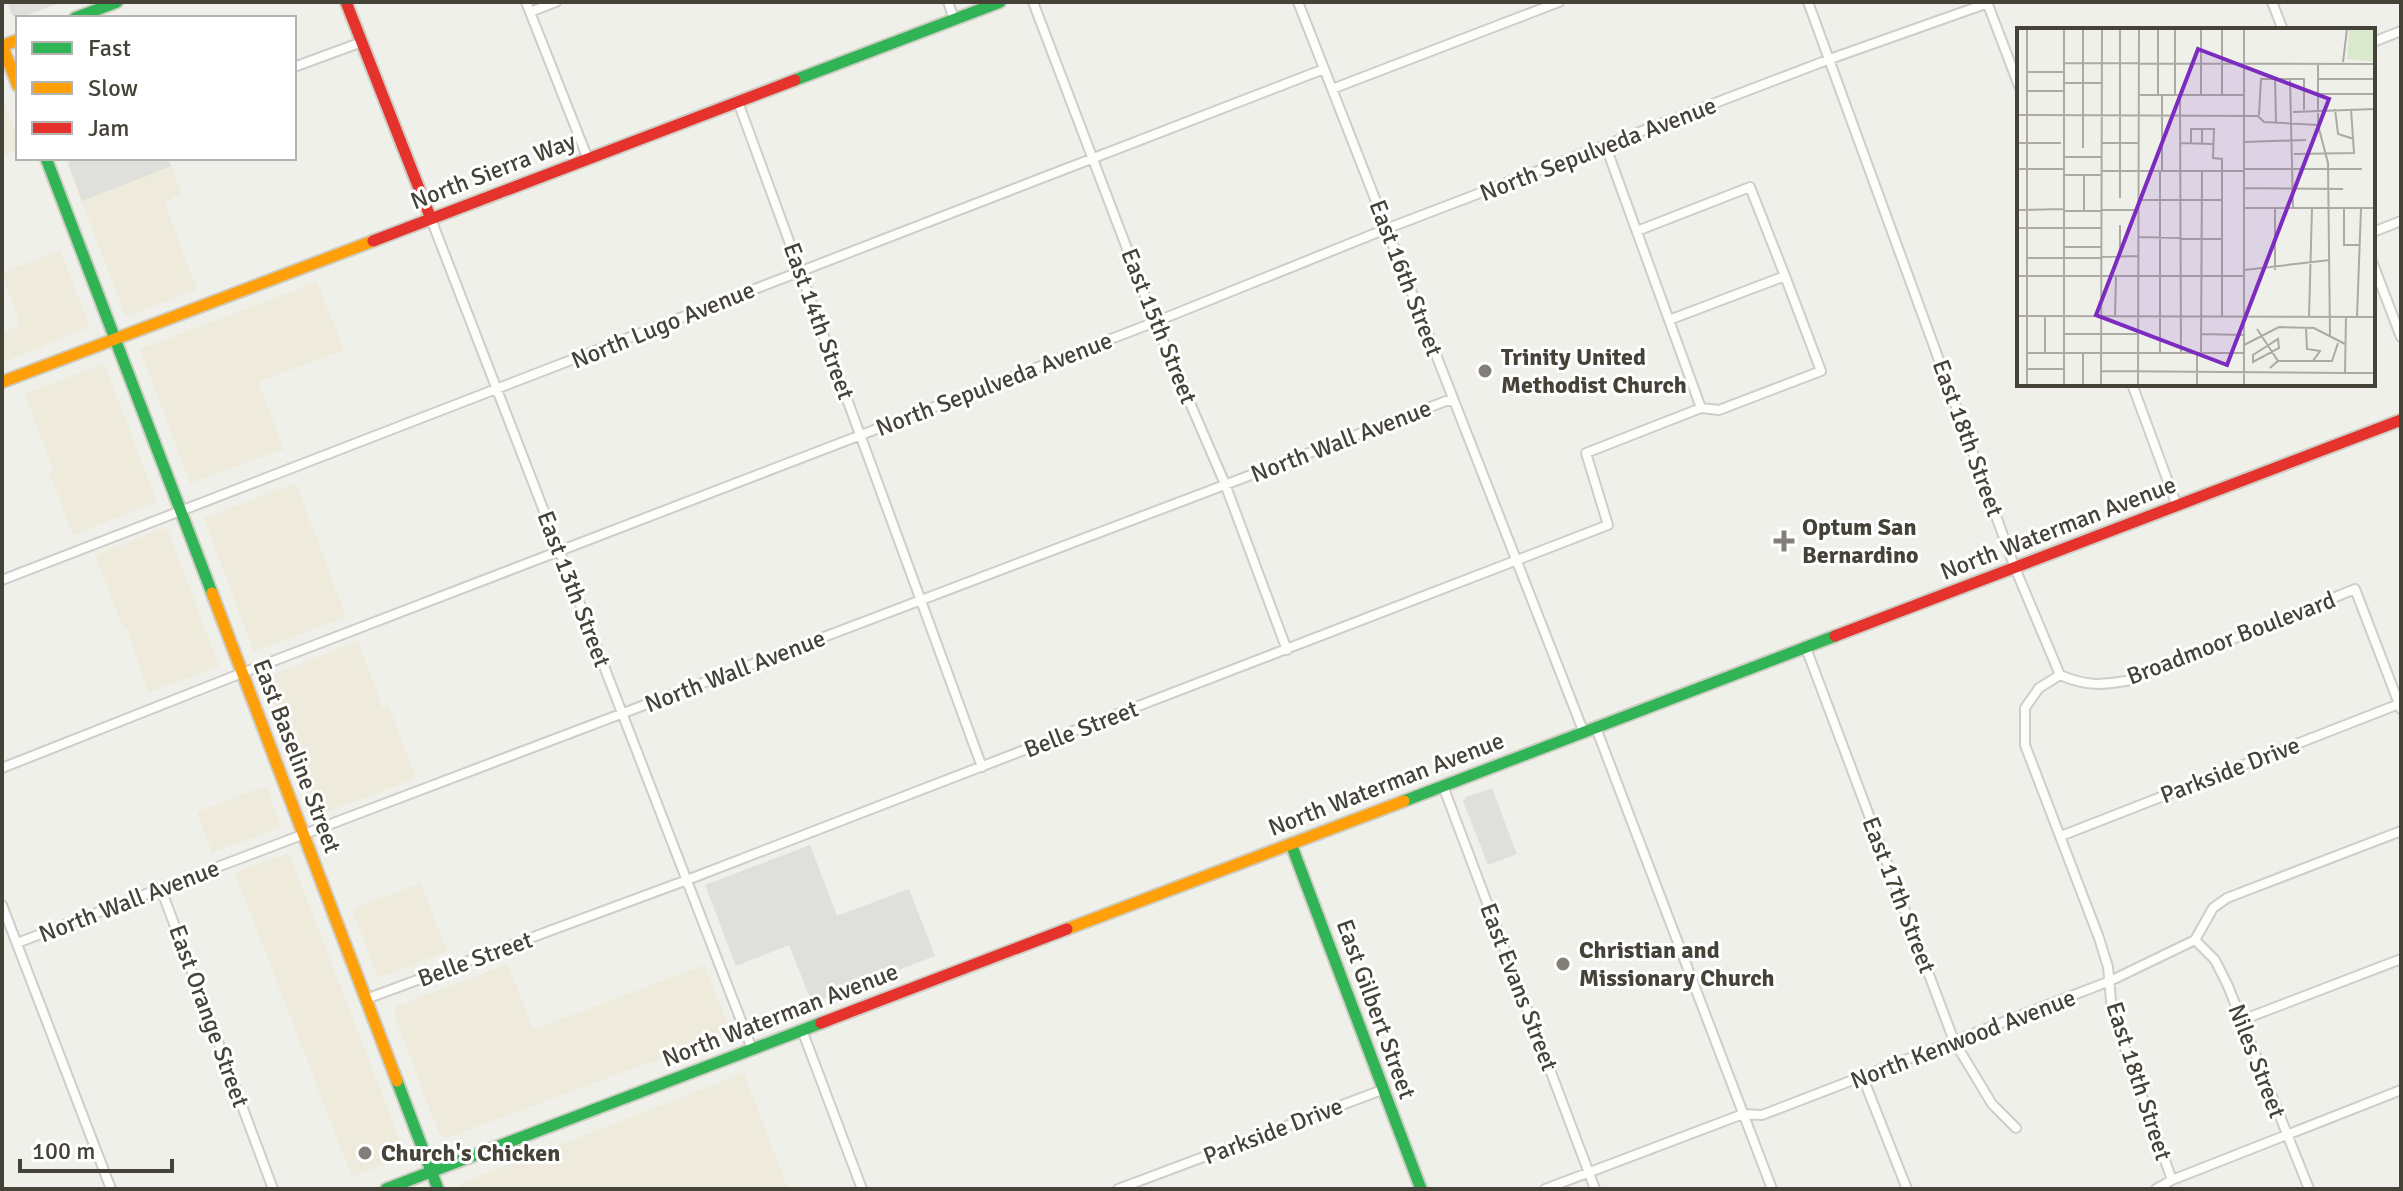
<svg xmlns="http://www.w3.org/2000/svg" width="2403" height="1191" viewBox="0 0 2403 1191" font-family="Signika,sans-serif">
  <rect width="100%" height="100%" fill="#f0f0eb"/>
  <path fill="#eeeadc" d="M2,96L18,139V150L2,156Z
    M75,158H168L182,194L164,202L197,289L126,317L67,164Z
    M60,250L90,327L2,363V333L20,325L2,273Z
    M317,282L344,350L258,382L284,449L190,483L140,349Z
    M104,363L157,502L73,535L49,472L53,470L25,394Z
    M296,483L346,617L254,652L204,518Z
    M163,528L168,530L219,666L148,693L128,631L120,620L95,555Z
    M358,641L383,708L389,706L416,778L316,816L264,678Z
    M266,786L281,827L212,853L197,812Z
    M289,853L404,1151L403,1157L352,1177L235,873Z
    M421,883L447,952L378,978L352,909Z
    M508,964L533,1030L704,965L731,1032L447,1138L439,1134L394,1014L397,1006Z
    M744,1073L788,1189H463L461,1183Z"/>
  <path fill="#dfdfdb" d="M7,2H61L18,19L12,15Z
    M78,158H168L171,166L82,201L68,162Z
    M1492,788L1517,854L1488,865L1463,801L1466,797Z
    M810,845L837,916L909,889L935,956L812,1003L789,945L736,966L705,885Z"/>
  <g fill="none" stroke-linecap="round" stroke-linejoin="round">
    <g stroke="#cecdc9" stroke-width="12">
      <path id="street" d="M526,2L588,159
        M948,2L954,19
        M1033,2L1155,322L1225,484L1287,650
        M1298,2L1584,733
        M1808,2L2015,568L2060,675L2039,688L2025,708V745L2099,938L2108,967L2112,1012L2172,1180
        M1987,2L2019,86
        M2272,2L2283,30
        M530,12L556,2
        M2373,42L2401,31
        M294,67L362,42
        M1332,89L1559,2
        M738,102L982,767
        M1606,147L1701,408
        M431,219L752,1049
        M1637,231L1750,187L1785,276L1669,320
        M2373,232L2401,221
        M2373,264L2401,337
        M2132,384L2177,506
        M1701,408L1719,410L1821,371L1785,276
        M2,580L1324,69
        M1806,648L1954,1041L1992,1104L2016,1128
        M2060,675C2088,687 2102,685 2132,680L2355,589L2401,709
        M1596,728L1772,1189
        M2,768L242,673L1155,322L1386,229L1830,59L1988,3
        M1443,786L1595,1189
        M2061,836L2399,704
        M161,889L273,1189
        M2,905L111,1189
        M2195,940L2215,960L2228,986L2309,1189
        M17,943L1446,401H1454
        M366,999L687,880L1608,525L1586,453L1701,408
        M2242,1020L2401,959
        M802,1030L862,1189
        M1863,1078L1907,1189
        M1118,1189L1382,1090
        M1545,1189L1743,1114L1762,1115L2110,981L2195,940L2213,908L2227,898L2401,831
        M2156,1189L2172,1180L2401,1090"/>
    </g>
    <g stroke="#cecdc3" stroke-width="15">
      <path id="fast" d="M75,18L117,2
        M795,80L1000,2
        M46,158L212,593
        M1404,801L1835,636
        M1291,844L1421,1189
        M397,1081L438,1189
        M386,1189L821,1023"/>
    </g>
    <g stroke="#cecdc3" stroke-width="15">
      <path id="slow" d="M2,45L18,86
        M2,46L18,40
        M2,382L373,241
        M212,593L397,1081
        M1067,929L1404,801"/>
    </g>
    <g stroke="#cecdc3" stroke-width="15">
      <path id="jam" d="M346,2L431,219
        M373,241L795,80
        M1835,636L2401,420
        M821,1023L1067,929"/>
    </g>
    <use href="#street" stroke="#fdfdfc" stroke-width="8"/>
    <use href="#fast" stroke="#30b455" stroke-width="11"/>
    <use href="#slow" stroke="#ff9f0a" stroke-width="11"/>
    <use href="#jam" stroke="#e5322d" stroke-width="11"/>
  </g>
  <g fill="#817f77" stroke="#fff" stroke-width="3">
    <circle cx="1485" cy="371" r="8"/>
    <path d="M1780 529h8v8h8v8h-8v8h-8v-8h-8v-8h8z"/>
    <circle cx="1563" cy="964" r="8"/>
    <circle cx="365" cy="1153" r="8"/>
  </g>
  <g text-anchor="middle" stroke-width="6" stroke-linejoin="round" paint-order="stroke">
    <g font-size="24" fill="#454238" stroke="#fff">
      <text transform="translate(1598 149) rotate(-21)" y="8">North Sepulveda Avenue</text>
      <text transform="translate(493 171) rotate(-21)" y="8">North Sierra Way</text>
      <text transform="translate(1406 278) rotate(69)" y="8">East 16th Street</text>
      <text transform="translate(819 321) rotate(70)" y="8">East 14th Street</text>
      <text transform="translate(663 325) rotate(-22)" y="8">North Lugo Avenue</text>
      <text transform="translate(1159 326) rotate(68)" y="8">East 15th Street</text>
      <text transform="translate(994 384) rotate(-21)" y="8">North Sepulveda Avenue</text>
      <text transform="translate(1968 438) rotate(70)" y="8">East 18th Street</text>
      <text transform="translate(1341 441) rotate(-21)" y="8">North Wall Avenue</text>
      <text transform="translate(2058 528) rotate(-21)" y="8">North Waterman Avenue</text>
      <text transform="translate(574 589) rotate(69)" y="8">East 13th Street</text>
      <text transform="translate(2231 638) rotate(-21)" y="8">Broadmoor Boulevard</text>
      <text transform="translate(735 671) rotate(-21)" y="8">North Wall Avenue</text>
      <text transform="translate(1081 729) rotate(-21)" y="8">Belle Street</text>
      <text transform="translate(297 756) rotate(69)" y="8">East Baseline Street</text>
      <text transform="translate(2230 770) rotate(-21)" y="8">Parkside Drive</text>
      <text transform="translate(1386 784) rotate(-21)" y="8">North Waterman Avenue</text>
      <text transform="translate(1899 895) rotate(69)" y="8">East 17th Street</text>
      <text transform="translate(129 901) rotate(-21)" y="8">North Wall Avenue</text>
      <text transform="translate(475 959) rotate(-20)" y="8">Belle Street</text>
      <text transform="translate(1519 987) rotate(69)" y="8">East Evans Street</text>
      <text transform="translate(1376 1009) rotate(70)" y="8">East Gilbert Street</text>
      <text transform="translate(780 1015) rotate(-21)" y="8">North Waterman Avenue</text>
      <text transform="translate(209 1016) rotate(70)" y="8">East Orange Street</text>
      <text transform="translate(1963 1039) rotate(-21)" y="8">North Kenwood Avenue</text>
      <text transform="translate(2257 1061) rotate(69)" y="8">Niles Street</text>
      <text transform="translate(2139 1081) rotate(72)" y="8">East 18th Street</text>
      <text transform="translate(1273 1131) rotate(-21)" y="8">Parkside Drive</text>
    </g>
    <g font-size="24" font-weight="bold" fill="#454238" stroke="#fff" text-anchor="start">
      <text x="1501" y="365">Trinity United<tspan x="1501" dy="28">Methodist Church</tspan></text>
      <text x="1802" y="535">Optum San<tspan x="1802" dy="28">Bernardino</tspan></text>
      <text x="1579" y="958">Christian and<tspan x="1579" dy="28">Missionary Church</tspan></text>
      <text x="381" y="1161">Church's Chicken</text>
    </g>
  </g>
  <g transform="translate(2017 28)">
    <rect width="358" height="358" fill="#f0f0eb"/>
    <path d="M358,1V34L330,31L332,2Z" fill="#dae8ce"/>
    <path fill="none" stroke="#acaaa3" stroke-width="2" d="M66,1V120M141,1V67M184,1V67M326,34L330,1M47,35L358,36M301,35V97L311,135L313,309M10,44H47M258,51L259,94M273,51L276,180M301,51H358M47,55H84M10,63H47M301,66H358M122,67H227M158,67V1M163,67L164,325M205,67V1M318,81L321,106L337,111M276,84L358,81M0,87L241,88L247,94L301,97M242,87L244,51H287V82M185,101H197L196,130L205,131V289M227,114L289,112M0,115H44M84,115H122M163,115L196,116M174,115V101H185V116M277,126L337,125L334,81M47,129H84M0,141H47M227,141H345M84,143H226M143,143V325M145,143V67M47,147H84M227,160L326,161M103,170V1M121,172H205M227,180H358M327,180V217H343M0,182L47,181M84,182H121M47,183H84M67,183V147M0,200H84M121,209L205,211M47,219H84M84,229L121,228M103,229V197M10,230H84M227,242L313,232M258,242V180M0,248H227M0,288L358,289M28,288V325M98,288L99,248M292,289L295,180M340,289L344,180M289,300L290,321L303,323L296,333M240,301L261,333M48,306H121M184,306L227,307M261,311L262,320L236,334V327ZM227,317L262,299L297,300L328,316M184,324L185,143M10,325H227M66,325V357M180,325V357M253,340L261,333H315L321,315M10,341H47M84,343L328,345M328,345L329,288M328,345H358M10,357V1M47,357V1M84,357L85,1M121,357L122,1M227,357V1"/>
    <path fill="#7b2cbf" fill-opacity="0.15" stroke="#7b2cbf" stroke-width="4" d="M181,21L312,71L210,337L79,287Z"/>
    <rect width="358" height="358" fill="none" stroke="#454238" stroke-width="4"/>
  </g>
  <rect width="2403" height="1191" fill="none" stroke="#454238" stroke-width="8"/>
  <rect x="16" y="16" width="280" height="144" fill="#ffffff" stroke="#b5b3af" stroke-width="2"/>
  <rect x="32" y="42" width="40" height="12" fill="#30b455" stroke="#b5b3af" stroke-width="2"/>
  <text x="88" y="56" font-size="24" fill="#454238">Fast</text>
  <rect x="32" y="82" width="40" height="12" fill="#ff9f0a" stroke="#b5b3af" stroke-width="2"/>
  <text x="88" y="96" font-size="24" fill="#454238">Slow</text>
  <rect x="32" y="122" width="40" height="12" fill="#e5322d" stroke="#b5b3af" stroke-width="2"/>
  <text x="88" y="136" font-size="24" fill="#454238">Jam</text>
  <path d="M20 1159v12h152v-12" fill="none" stroke="#454238" stroke-width="4"/>
  <text x="32" y="1159" font-size="24" fill="#454238" stroke="#ffffff" stroke-width="6" paint-order="stroke">100 m</text>
</svg>
